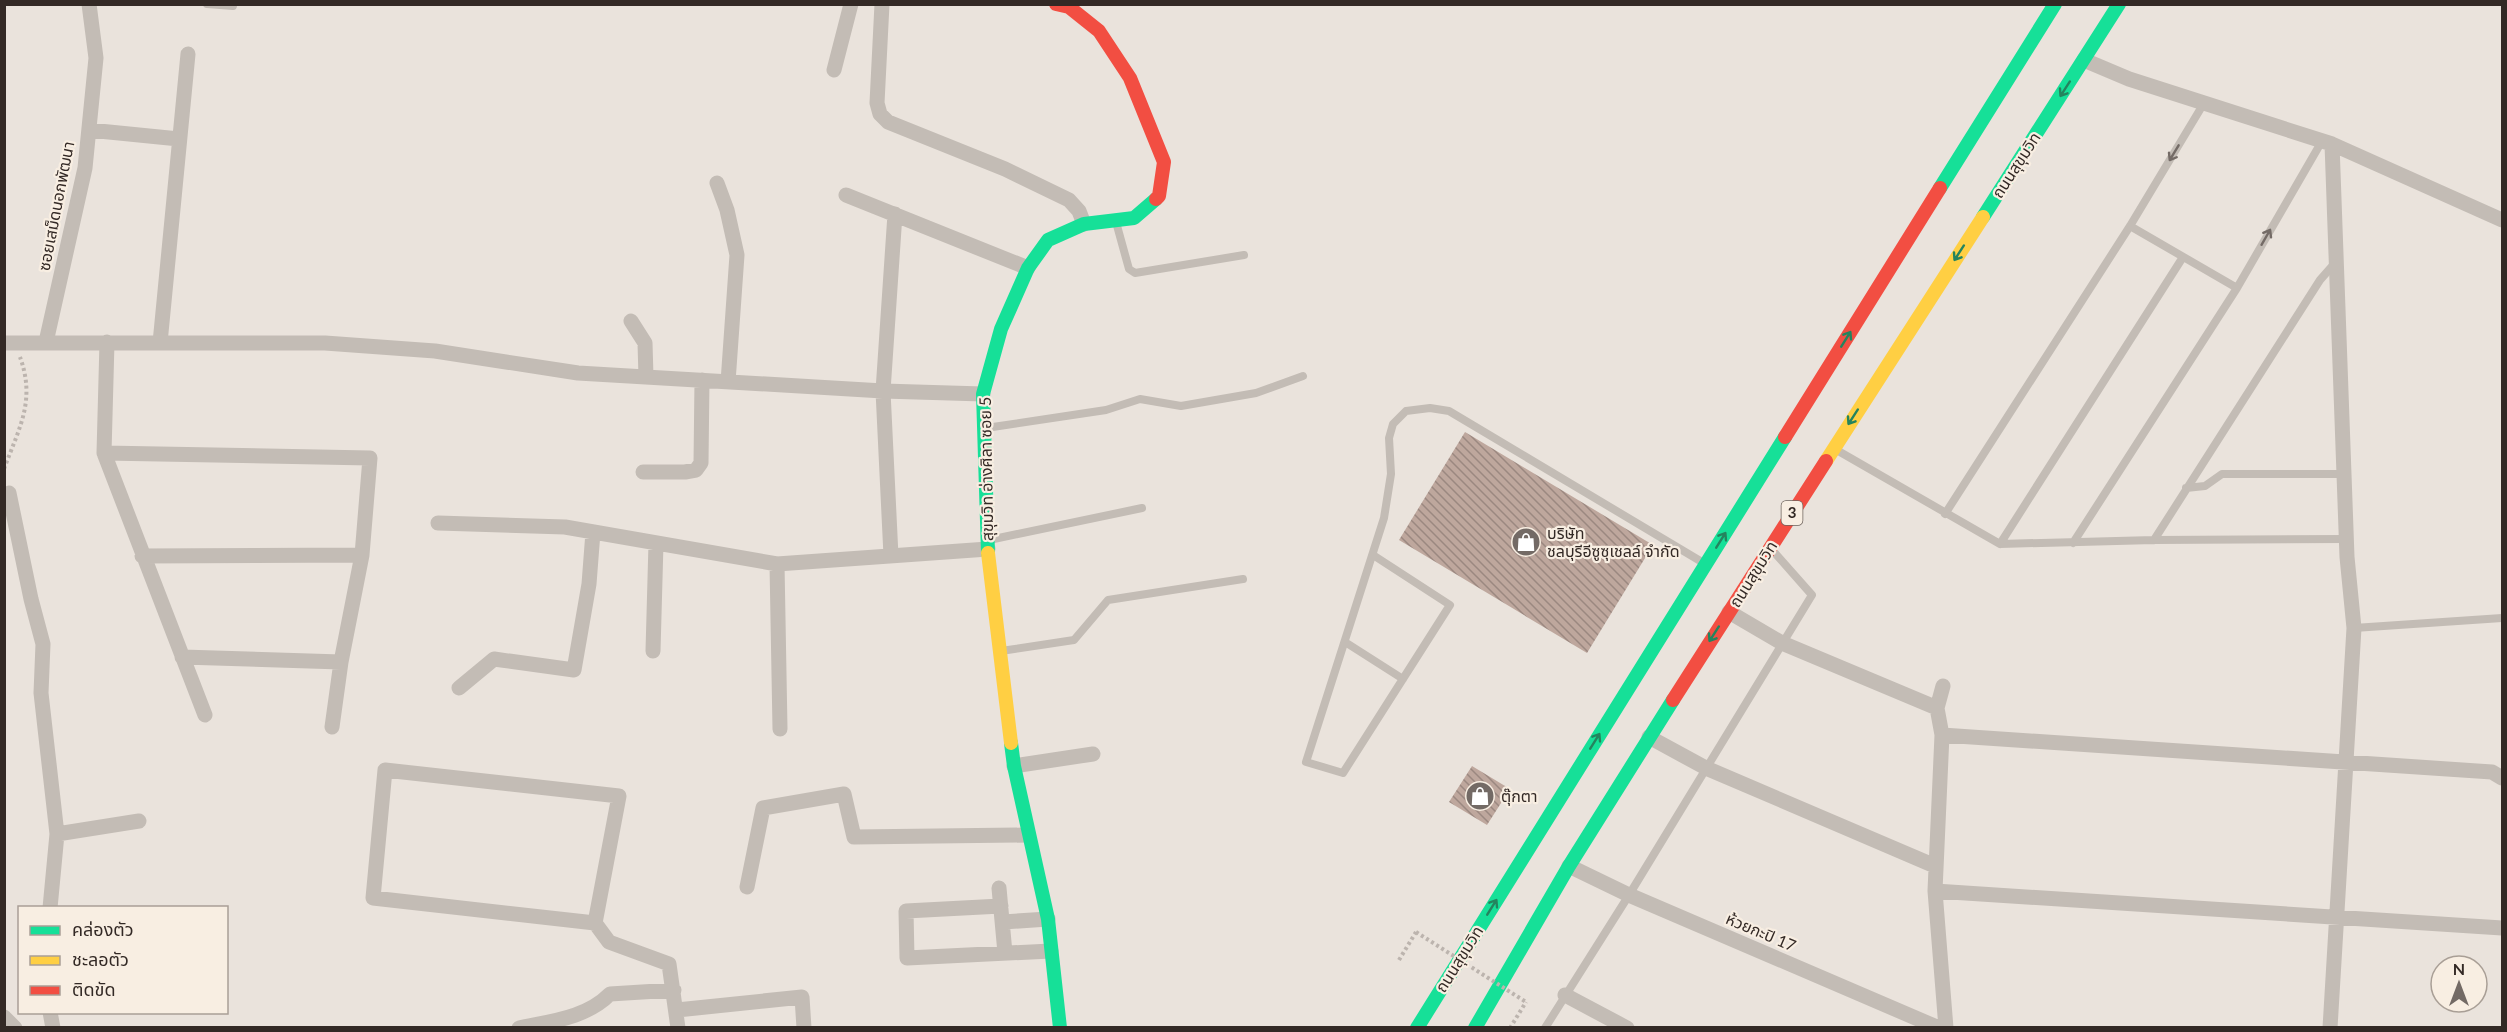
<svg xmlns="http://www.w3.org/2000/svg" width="2507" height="1032" viewBox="0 0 2507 1032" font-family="Lato,'Noto Sans Thai',sans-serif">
  <defs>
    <pattern id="building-back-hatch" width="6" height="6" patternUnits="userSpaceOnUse" patternTransform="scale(1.5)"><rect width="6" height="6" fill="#bea79d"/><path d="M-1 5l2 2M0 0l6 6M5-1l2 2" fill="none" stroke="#9b8880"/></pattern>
  </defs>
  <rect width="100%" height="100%" fill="#eae3dc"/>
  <path fill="url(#building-back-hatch)" d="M1465,432L1653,545L1587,653L1399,540Z
    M1472,766L1510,789L1487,825L1449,802Z"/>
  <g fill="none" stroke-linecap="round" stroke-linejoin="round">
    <path stroke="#bcb4ae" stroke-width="4" stroke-dasharray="3 3" stroke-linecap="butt" d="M4,469C19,428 36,401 20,357
      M1399,960L1416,932
      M1510,1028L1526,1002"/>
    <path stroke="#c3bcb5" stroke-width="8" d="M207,4L233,6
      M1116,222L1129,269L1135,273L1244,255
      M2130,226L2237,288
      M986,428L1106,410L1140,399L1181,406L1256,393L1303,376
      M1840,452L2000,544L2154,540L2346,539
      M2186,488L2205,486L2222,474H2343
      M1945,514L2130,226L2204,103
      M989,540L1142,508
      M2154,540L2320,280L2335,263
      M2073,543L2237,288L2322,141
      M2000,544L2183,257
      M1373,555L1450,605L1343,773L1306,762L1384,518L1391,474L1389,438L1393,424L1406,411L1430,408L1449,411L1702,562
      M2354,628L2502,618
      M1345,642L1403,679
      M1001,651L1074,640L1108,600L1243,579
      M1545,1028L1629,895L1812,595L1774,552"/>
    <path stroke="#c3bcb5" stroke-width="15" d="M882,4L877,103L880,114L888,122L1005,169L1069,200L1079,211L1084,224
      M2084,60L2129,79L2332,144L2502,220
      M834,70L851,4
      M89,130L179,139
      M717,183L727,210L737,255L728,382
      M846,195L1028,268
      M631,321L645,343L646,377
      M46,342L85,168L96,58L89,4
      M107,342L104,453L205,715
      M4,343H325L435,351L578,373L883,391L983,394
      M160,343L188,54
      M104,453L370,458L362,555L341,662L332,727
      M643,472H685L696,470L701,463L702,380
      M9,493L31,599L43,644L41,693L57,834L50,908
      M438,523L565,527L777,564L988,549
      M142,556L362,555
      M891,556L883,391L895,214
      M777,564L780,729
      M1729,612L1782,643L1937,708
      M653,651L656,543
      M182,657L341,662
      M1943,686L1937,708L1942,735L1935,891L1946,1028
      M459,688L494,659L574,670L589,584L593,532
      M1942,735L2492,772L2502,778
      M1649,737L1706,768L1935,866
      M1014,766L1093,754
      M57,834L139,821
      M1569,866L1629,895L1939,1028
      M747,887L763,808L844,794L854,837L1028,835
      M999,888L1005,953
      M1935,891L2502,928
      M1001,906L906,911L907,958L1051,951
      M1003,922L1048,919
      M595,923L373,898L385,770L619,796L595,923L609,942L669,964L678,1028
      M1565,995L1627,1028
      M677,1010L802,997L804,1028
      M50,1012L53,1028
      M4,1017L15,1028
      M519,1028C552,1021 586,1018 610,994L674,990
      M2330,1028L2354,628L2347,557L2332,144"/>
    <path stroke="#16e098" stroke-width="14" d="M1940,188L2055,4
      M1983,217L2119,4
      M988,553L983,394L1001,329L1028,268L1048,240L1084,224L1134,218L1156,199
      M1011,743L1014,766L1048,919L1060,1028
      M1417,1028L1785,437
      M1475,1028L1569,866L1673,700"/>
    <path stroke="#ffcf43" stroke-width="14" d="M1826,461L1983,217
      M988,553L1011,743"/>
    <path stroke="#f24e42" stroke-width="14" d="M1056,4L1069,7L1099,31L1130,78L1164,162L1159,196L1156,199
      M1785,437L1940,188
      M1673,700L1826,461"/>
    <path stroke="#bcb4ae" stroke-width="4" stroke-dasharray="3 3" stroke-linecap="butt" d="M1416,932L1526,1002"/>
  </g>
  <defs><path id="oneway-shaft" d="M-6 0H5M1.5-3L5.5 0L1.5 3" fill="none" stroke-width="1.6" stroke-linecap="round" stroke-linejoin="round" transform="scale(1.5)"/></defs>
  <g stroke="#24845e">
    <use href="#oneway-shaft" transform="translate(2065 89) rotate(123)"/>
    <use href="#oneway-shaft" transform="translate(1959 253) rotate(123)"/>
    <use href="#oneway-shaft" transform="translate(1846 339) rotate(-58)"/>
    <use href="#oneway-shaft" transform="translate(1853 417) rotate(123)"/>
    <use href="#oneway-shaft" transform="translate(1721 540) rotate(-58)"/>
    <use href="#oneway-shaft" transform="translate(1714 634) rotate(123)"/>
    <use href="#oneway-shaft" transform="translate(1595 741) rotate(-58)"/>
    <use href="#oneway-shaft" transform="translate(1492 907) rotate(-58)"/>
  </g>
  <g stroke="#746b66">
    <use href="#oneway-shaft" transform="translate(2174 153) rotate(121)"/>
    <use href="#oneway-shaft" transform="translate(2266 237) rotate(-60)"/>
  </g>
  <defs>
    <g id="shop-disc" transform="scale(1.5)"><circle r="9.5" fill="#736a65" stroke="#f8eee2"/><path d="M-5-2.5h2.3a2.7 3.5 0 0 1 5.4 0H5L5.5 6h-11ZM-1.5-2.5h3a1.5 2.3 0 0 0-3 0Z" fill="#fff"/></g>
  </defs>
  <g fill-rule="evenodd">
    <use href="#shop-disc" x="1526" y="542"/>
    <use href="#shop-disc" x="1480" y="796"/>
  </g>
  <g text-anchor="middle" stroke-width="4.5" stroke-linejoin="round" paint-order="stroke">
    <rect fill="#f8eee2" stroke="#6e645e" stroke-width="1.5" x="1781.5" y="501" width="21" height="24" rx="4.5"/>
    <g font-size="15" font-weight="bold" fill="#332925">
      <text x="1792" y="518">3</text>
    </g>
    <g font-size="16" fill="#332925" stroke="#f8eee2">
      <text transform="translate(2016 165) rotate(-57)" y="6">ถนนสุขุมวิท</text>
      <text transform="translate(56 206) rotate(-79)" y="6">ซอยเสม็ดนอกพัฒนา</text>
      <text transform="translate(986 469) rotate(-91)" y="6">สุขุมวิท อ่างศิลา ซอย 5</text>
      <text transform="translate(1753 574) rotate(-58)" y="6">ถนนสุขุมวิท</text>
      <text transform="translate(1761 932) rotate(23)" y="6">ห้วยกะปิ 17</text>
      <text transform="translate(1459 959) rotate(-58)" y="6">ถนนสุขุมวิท</text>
    </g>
    <g font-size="16" fill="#332925" stroke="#f8eee2" text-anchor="start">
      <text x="1547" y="539">บริษัท<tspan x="1547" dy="18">ชลบุรีอีซูซุเชลล์ จำกัด</tspan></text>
      <text x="1501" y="802">ตุ๊กตา</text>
    </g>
  </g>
  <rect width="2507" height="1032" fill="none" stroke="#332925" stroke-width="12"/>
  <rect x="18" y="906" width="210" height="108" fill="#f8eee2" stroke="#a99f96" stroke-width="1.5"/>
  <rect x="30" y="926" width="30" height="9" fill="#16e098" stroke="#a99f96" stroke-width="1.5"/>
  <text x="72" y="936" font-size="18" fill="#332925">คล่องตัว</text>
  <rect x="30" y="956" width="30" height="9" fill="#ffcf43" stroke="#a99f96" stroke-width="1.5"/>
  <text x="72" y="966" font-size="18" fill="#332925">ชะลอตัว</text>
  <rect x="30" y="986" width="30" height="9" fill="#f24e42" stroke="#a99f96" stroke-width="1.5"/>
  <text x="72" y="996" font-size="18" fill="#332925">ติดขัด</text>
  <g transform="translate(2459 984)"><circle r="28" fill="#f8eee2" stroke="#a99f96" stroke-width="1.5"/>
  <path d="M0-4.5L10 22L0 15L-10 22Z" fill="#736a65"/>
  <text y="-9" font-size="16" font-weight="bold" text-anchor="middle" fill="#332925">N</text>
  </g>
</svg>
